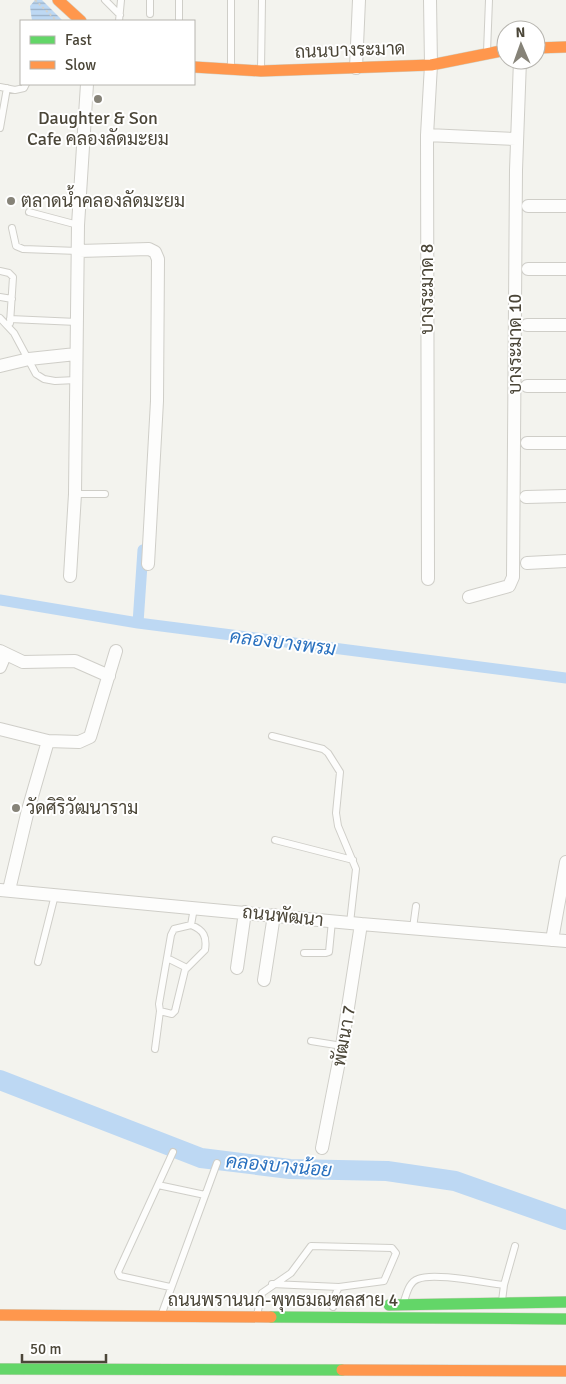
<svg xmlns="http://www.w3.org/2000/svg" width="566" height="1384" viewBox="0 0 566 1384" font-family="Signika,Sarabun,sans-serif">
  <defs>
    <pattern id="water-rules" width="6" height="5" patternUnits="userSpaceOnUse" patternTransform="scale(1.25)"><rect width="6" height="5" fill="#bdd8f3"/><path d="M0 2.5h6" fill="none" stroke="#9cb1c6"/></pattern>
  </defs>
  <rect width="100%" height="100%" fill="#f3f3ee"/>
  <path fill="url(#water-rules)" d="M35,0H42L63,21H32L30,6Z"/>
  <g fill="none" stroke-linecap="round" stroke-linejoin="round">
    <path stroke="#bdd8f3" stroke-width="11" d="M0,600L138,623L566,678
      M138,623L143,550"/>
    <path stroke="#bdd8f3" stroke-width="20" d="M0,1080L201,1158L290,1169L387,1171L455,1181L566,1220"/>
    <g stroke="#cfcec8" stroke-width="8">
      <path id="lane" d="M105,0L120,15
        M150,0V14
        M179,0V21
        M119,21L121,0
        M487,52L489,0
        M231,67V0
        M261,69L262,0
        M0,87L15,90L24,88L26,84
        M0,128L7,88
        M29,212L78,225
        M12,228L16,246L23,249L78,251
        M0,271L9,273L13,277L10,323
        M0,297L12,299
        M0,318L14,333L36,374L44,379L55,381L76,380
        M10,319L77,322
        M75,494H105
        M272,736L323,749L328,753L340,772L336,813L338,826L356,869L350,923
        M275,840L353,860
        M191,925C204,930 207,937 205,950L185,970L175,1011L172,1014L160,1011L159,1004L171,935L174,929Z
        M191,925L194,908
        M413,928L416,906
        M304,953H326L329,952L332,921
        M167,958L187,968
        M38,962L55,895
        M311,1041L342,1046
        M155,1049L160,1011
        M158,1185L205,1195
        M272,1284L339,1287
        M170,1287L120,1276L118,1272L173,1152
        M404,1301C407,1293 409,1282 418,1279C434,1272 485,1283 504,1285
        M502,1301L504,1285L515,1246
        M162,1313L217,1163
        M257,1315L262,1293L291,1273L311,1246L392,1248L396,1253L384,1281L339,1287L335,1295L333,1307"/>
    </g>
    <g stroke="#cfcec8" stroke-width="14">
      <path id="street" d="M356,68L359,0
        M427,135L516,139
        M528,206H566
        M79,251L149,249L155,252L158,259L157,401L148,564
        M528,269H566
        M527,325H566
        M0,366L29,359L76,354
        M527,386H566
        M527,443H566
        M526,497L566,496
        M527,563L566,561
        M70,576L75,494L78,225L87,84
        M428,579L427,135L431,65L430,0
        M469,597L509,586L513,577L516,170L520,60
        M0,651L23,662L75,661L109,676
        M0,667L5,655
        M0,729L48,741
        M0,890L361,924L566,941
        M9,890L28,810L48,741L79,742L90,737L116,651
        M552,940L566,862
        M237,968L245,912
        M264,980L274,915
        M322,1148L342,1046L361,924"/>
    </g>
    <g stroke="#d3d1c4" stroke-width="12">
      <path id="fast" d="M389,1305L566,1302
        M271,1317L566,1319
        M0,1369L342,1370"/>
    </g>
    <g stroke="#d3d1c4" stroke-width="12">
      <path id="slow" d="M58,0L81,21
        M536,48L566,47
        M194,67L261,71L431,65L506,50
        M0,1315L271,1317
        M342,1370L566,1371"/>
    </g>
    <path stroke="#d3d2cc" stroke-width="2" stroke-dasharray="2.5 2.5" stroke-linecap="butt" d="M35,0L57,21
      M342,1298H375
      M270,1299L325,1298
      M180,1300L253,1299"/>
    <use href="#lane" stroke="#fdfdfc" stroke-width="6"/>
    <use href="#street" stroke="#fdfdfc" stroke-width="12"/>
    <use href="#fast" stroke="#63d668" stroke-width="11"/>
    <use href="#slow" stroke="#ff974d" stroke-width="11"/>
  </g>
  <g fill="#868378" stroke="#fff" stroke-width="2">
    <circle cx="98" cy="99" r="5"/>
    <circle cx="11" cy="201" r="5"/>
    <circle cx="16" cy="808" r="5"/>
  </g>
  <g text-anchor="middle" stroke-width="4" stroke-linejoin="round" paint-order="stroke">
    <g font-size="18" fill="#4b4638" stroke="#fff">
      <text transform="translate(350 50) rotate(-2)" y="6">ถนนบางระมาด</text>
      <text transform="translate(427 289) rotate(-90)" y="6">บางระมาด 8</text>
      <text transform="translate(515 344) rotate(-90)" y="6">บางระมาด 10</text>
      <text transform="translate(283 916) rotate(6)" y="6">ถนนพัฒนา</text>
      <text transform="translate(344 1036) rotate(-80)" y="6">พัฒนา 7</text>
      <text x="283" y="1306">ถนนพรานนก-พุทธมณฑลสาย 4</text>
    </g>
    <g font-size="18" fill="#4b4638" stroke="#fff" text-anchor="start">
      <text x="98" y="124" text-anchor="middle">Daughter &amp; Son<tspan x="98" dy="21">Cafe คลองลัดมะยม</tspan></text>
      <text x="21" y="207">ตลาดน้ำคลองลัดมะยม</text>
      <text x="26" y="814">วัดศิริวัฒนาราม</text>
    </g>
    <g font-size="19" font-style="italic" fill="#2a71bf" stroke="#fff">
      <text transform="translate(283 642) rotate(7)" y="7">คลองบางพรม</text>
      <text transform="translate(279 1165) rotate(5)" y="7">คลองบางน้อย</text>
    </g>
  </g>
  <rect x="20" y="20" width="175" height="65" fill="#ffffff" stroke="#b7b5af"/>
  <rect x="30" y="36" width="25" height="8" fill="#63d668" stroke="#b7b5af"/>
  <text x="65" y="45" font-size="15" fill="#4b4638">Fast</text>
  <rect x="30" y="61" width="25" height="8" fill="#ff974d" stroke="#b7b5af"/>
  <text x="65" y="70" font-size="15" fill="#4b4638">Slow</text>
  <g transform="translate(521 45) rotate(358)"><circle r="24" fill="#ffffff" stroke="#b7b5af"/>
  <path d="M0-4L9 19L0 12L-9 19Z" fill="#868378"/>
  <text y="-8" font-size="14" font-weight="bold" text-anchor="middle" fill="#4b4638">N</text>
  </g>
  <path d="M22 1354v8h84v-8" fill="none" stroke="#4b4638" stroke-width="2.5"/>
  <text x="30" y="1354" font-size="15" fill="#4b4638" stroke="#ffffff" stroke-width="4" paint-order="stroke">50 m</text>
</svg>
